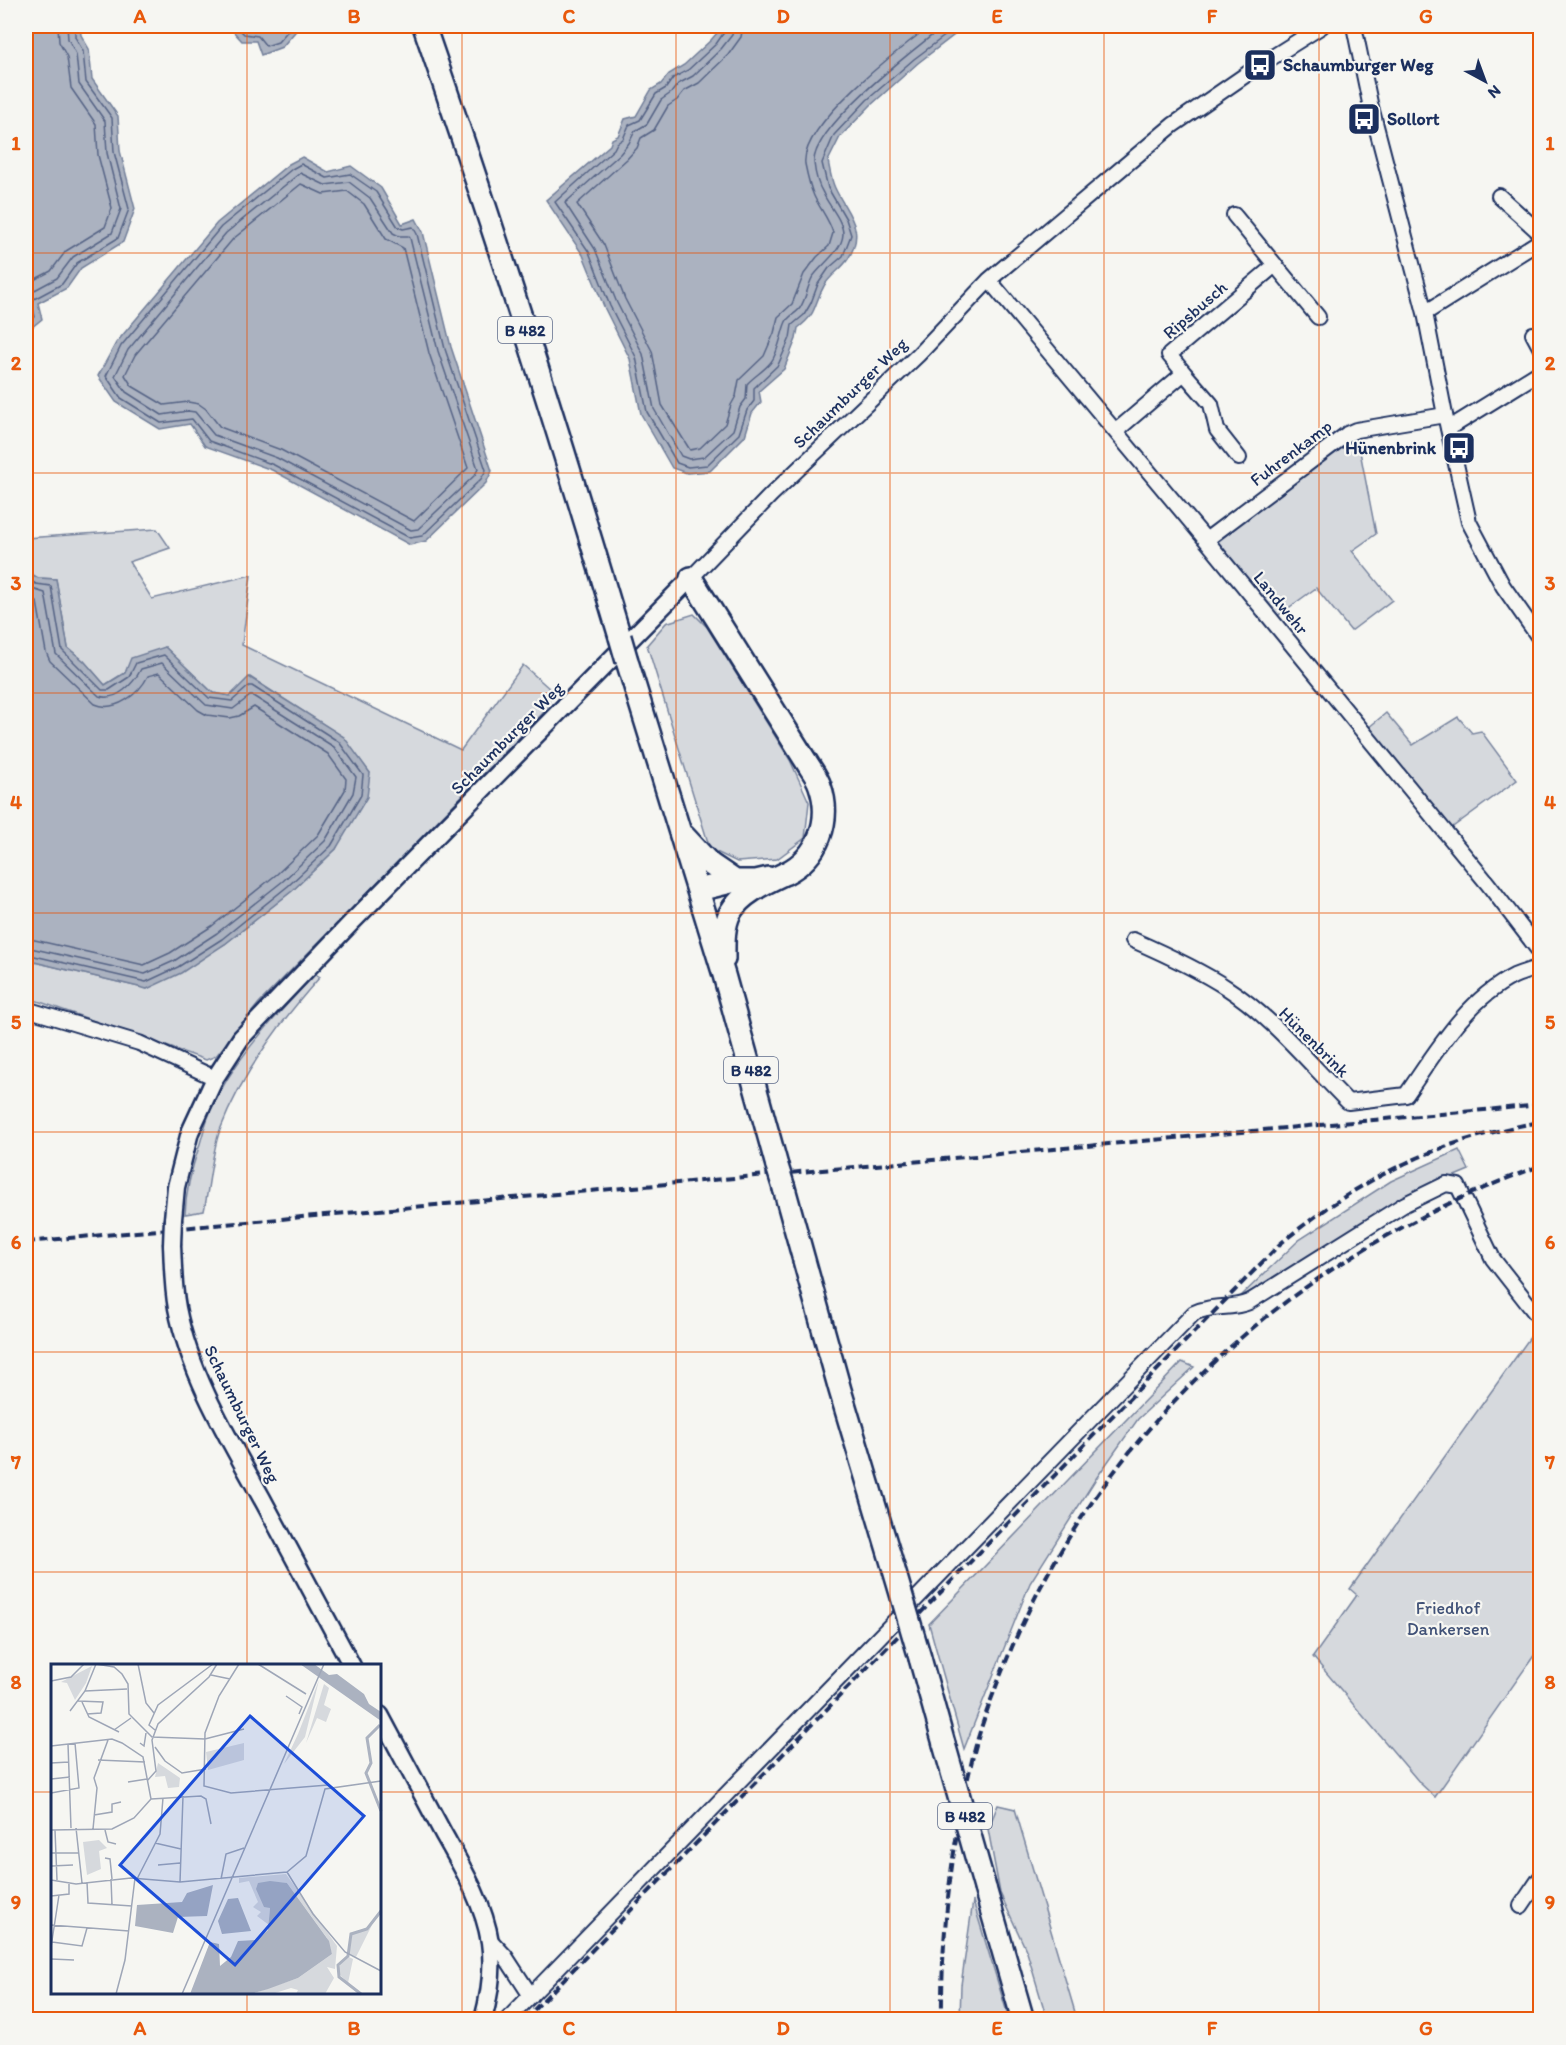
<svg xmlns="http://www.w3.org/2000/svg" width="1566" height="2045" viewBox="0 0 1566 2045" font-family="Itim,sans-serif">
  <rect width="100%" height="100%" fill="#f6f6f2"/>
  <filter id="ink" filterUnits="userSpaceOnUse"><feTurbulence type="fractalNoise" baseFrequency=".0167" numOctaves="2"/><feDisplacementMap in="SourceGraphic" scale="12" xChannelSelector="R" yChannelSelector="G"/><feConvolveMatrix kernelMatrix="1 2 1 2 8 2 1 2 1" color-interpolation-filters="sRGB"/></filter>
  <g filter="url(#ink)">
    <path fill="#d6d9dd" stroke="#78849e" stroke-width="1.5" d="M1357,436L1376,534L1352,551L1392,600L1351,631L1316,588L1276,617L1217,544L1219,535L1345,441Z
      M157,529L170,548L129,562L152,599L251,575L242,645L461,750L523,665L550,689L549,707L259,1003L216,1056L206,1060L26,997V960L147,989L225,944L292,891L336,849L370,773L343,737L250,677L230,696L213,693L165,647L105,685L84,661L68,648L56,579L38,578L26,571V538Z
      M694,614L707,627L790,760L809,802L805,838L777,859L737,862L710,849L647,645L666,623Z
      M1386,713L1413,745L1458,717L1472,733L1481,731L1517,780L1450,829L1368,728Z
      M315,974L320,977C279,1023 242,1073 220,1130C212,1151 209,1188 204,1211L185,1214C186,1190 191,1170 199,1147C203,1134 206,1120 212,1108C235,1056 278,1015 315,974Z
      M1459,1150L1469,1170L1409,1195L1263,1285L1240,1297L1299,1240L1391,1181Z
      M1531,1336L1540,1345V1647L1435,1797L1420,1783L1313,1657L1357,1595L1350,1589Z
      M1182,1362L1194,1367L1138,1419L1095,1480L1030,1583L964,1749L929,1624Z
      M998,1805L1015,1809L1077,2019H1047L1027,1952L1000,1893L988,1829Z
      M973,1901L1009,2019H960L961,1985Z"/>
    <path fill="#abb2c0" stroke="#717e99" stroke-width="1.5" d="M26,26H80L81,35L89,49L92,79L118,116L120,151L135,209L123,242L81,268L67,288L38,303L42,319L26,332Z
      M236,26H300L282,47L261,55L256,41H242L232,30Z
      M723,26H972L957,33L918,63L871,105L840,137L828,161C830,170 831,180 835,188C847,214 867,229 848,259C842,269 830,275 824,286C813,305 818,313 798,328L796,339L784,369L759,391L761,402L752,413L745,436L710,471L687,473L672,468L641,414L630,359L605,309L583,255L546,200L610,145L612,139L618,136L625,119L636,116L651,90L661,84L669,74L684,65L711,40Z
      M302,157L328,172L351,166L381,188L402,224L416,219L423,232L451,347L492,471L486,483L426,541L410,545L272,470L205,446L190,424L160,429L116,402L98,376L116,343L217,223L289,164Z
      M26,571L38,578L56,579L68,648L84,661L105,685L125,673L131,658L165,647L213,693L230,696L249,677L344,737L370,773L367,797L336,849L292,891L225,944L181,973L147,989L26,960Z"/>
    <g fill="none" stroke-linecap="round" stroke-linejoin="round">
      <path stroke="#556385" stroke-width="1.5" d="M240,26V30L244,34L258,36L266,46L278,42L292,26
        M726,26L725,31L716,44L688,70L673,78L666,88L656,94L640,120L629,125L623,139L617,143L614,149L555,202L589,252L610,306L636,357L647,412L677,463L688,467L707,465L739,434L747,410L754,401V388L778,365L790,338L792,325L804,315L811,303L818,284L829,268L843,256L851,235L846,219L828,188L822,163L834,135L867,100L914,59L958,26
        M734,26L732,35L721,49L693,76L678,84L671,93L661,100L647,124L635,131L629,143L620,154L565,203L595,249L617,303L643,354L654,409L681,456L689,459L704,457L733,430L740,407L746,399L747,384C754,376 764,371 771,362C778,353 781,335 785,324C787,316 796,314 800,308C806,299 807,288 812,278C821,264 842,252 843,234C843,220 828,205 823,193C818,185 815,172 814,163C811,127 917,47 944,26
        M743,26L741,37L728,55L699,83L684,91L677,100L668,106L654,130L641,138L637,148L627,159L577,204L604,245L625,299L652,351L662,405L690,450L700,448L725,424L731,405L736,396L739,380L764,356L774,333L778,317L792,304L804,274L817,257L829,246L833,233C829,219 820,209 814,196C810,187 807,174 805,164C800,125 900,48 930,26
        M301,164L327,178L350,174L376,192L398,227L403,229L413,227L417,234L445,349L486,470L481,479L422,536L410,538L274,465L209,441L192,419L161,423L121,398L106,376L121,346L221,227L292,169Z
        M300,173L325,185L349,182L370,198L393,233L399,236H408L410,238L438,351L478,469L475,475L418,529L411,530L277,458L214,435L195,412L188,411L162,415L126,392L115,376L128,350L226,233Z
        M301,184L323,194L347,191L364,204L386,239L403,248L429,353L468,468L414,521L281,450L220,427L206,409L199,404L188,402L164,405L132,386L125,375L135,355L233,239Z
        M26,284L51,271L66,251L105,227L112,208L98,155L96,124L71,88L67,57L59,42L58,26
        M26,298L31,292L57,278L73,257L112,233L121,209L107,153L105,121L79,84L76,54L68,39L67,26
        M26,325L35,317L32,304L34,299L62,284L77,263L118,238L129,209L114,152L112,118L86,82L83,51L75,37V26
        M26,578L36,584L51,586L62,650L102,690H109L129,677L136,663L164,655L209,698L232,701L249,686H252L339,742L363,775L361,795L331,846L288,886L222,939L178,967L146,982L26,954
        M26,587L45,593L56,654L99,696C117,702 134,683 141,669L162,663L206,705L233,709L250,696H253L334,747L356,777L353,793L325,841L283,881L217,933L174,961L145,974L26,947
        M26,597L37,602L46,652L50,661L95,704C115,713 139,694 148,676L159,673L198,710L207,715L230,718L239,716L254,707L328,754L346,779L345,790L318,835L277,874L212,926L170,953L144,965L26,938"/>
      <g stroke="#1b2f5e" stroke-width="18">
        <path id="minor" d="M1354,26L1370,103L1425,313L1445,415L1469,522L1503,586L1540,639
          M1499,196L1540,233
          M1234,215L1318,317
          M989,280L1206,540L1488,884L1540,952
          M1425,313L1540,241
          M1533,334L1540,347
          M1184,373L1211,404L1217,430L1239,458
          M1448,429L1540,372
          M1116,431L1184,373L1169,355L1275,265
          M1206,540L1347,434L1356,430L1445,415
          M691,578L771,495L918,355L989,280L1173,125L1260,65L1322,26
          M1133,940C1165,954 1198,969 1227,988C1272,1017 1310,1064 1348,1102L1406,1095C1436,1052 1466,1000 1514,976C1523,972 1532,970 1540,967
          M26,1009L139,1043L215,1078
          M1521,1906L1540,1878
          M490,1940L505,1956L531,1996
          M507,2020L1194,1313C1212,1304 1231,1310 1249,1302L1405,1204L1446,1184L1458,1186L1493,1259L1540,1319"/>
      </g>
      <g stroke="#1b2f5e" stroke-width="21">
        <path id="tertiary" d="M173,1219L176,1187L190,1132L215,1078L241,1038L351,923L691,578
          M172,1245C173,1266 173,1287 177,1308C191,1379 231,1442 265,1504C294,1558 323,1612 352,1666
          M380,1715C401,1754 422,1793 443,1833C462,1867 484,1903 490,1942C494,1969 490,1994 483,2020"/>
      </g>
      <g stroke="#1b2f5e" stroke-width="26">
        <path id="primary" d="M424,26C494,228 559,432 620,637
          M691,578L809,766C813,772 818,779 820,786C832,821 818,857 786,873C767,882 740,894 730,913C723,927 724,945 724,959
          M627,661L724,975L777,1166
          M684,836L710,864L735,881
          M698,890L735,881H756L769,878
          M784,1188L840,1390L894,1570
          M920,1658L944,1744
          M985,1888L1023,2020"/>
      </g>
      <use href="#minor" stroke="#f6f6f2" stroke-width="14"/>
      <use href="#tertiary" stroke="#f6f6f2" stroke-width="16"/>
      <use href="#primary" stroke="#f6f6f2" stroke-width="21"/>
      <path stroke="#1b2f5e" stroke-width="4" stroke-dasharray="9 4.5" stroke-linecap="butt" d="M26,1242L1540,1105
        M524,2020L1280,1244C1360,1178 1438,1140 1540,1122
        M942,2020C941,1935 951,1851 970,1769C979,1727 996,1686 1012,1647C1111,1416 1306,1250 1540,1166"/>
      <g stroke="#1b2f5e" stroke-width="21" stroke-linecap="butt">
        <path id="tertiary-bridge" d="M172,1245L173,1219"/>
      </g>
      <g stroke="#1b2f5e" stroke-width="26" stroke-linecap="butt">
        <path id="primary-bridge" d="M620,637L627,661
          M777,1166L784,1188
          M894,1570L920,1658
          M944,1744L985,1888"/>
      </g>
      <use href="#tertiary-bridge" stroke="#f6f6f2" stroke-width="16"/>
      <use href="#primary-bridge" stroke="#f6f6f2" stroke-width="21"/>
    </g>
  </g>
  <path fill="none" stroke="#e8590c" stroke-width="1.5" stroke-opacity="0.55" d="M247,26V1666M462,26V2020M676,26V2020M890,26V2020M1104,26V2020M1319,26V2020M26,253H1540M26,473H1540M26,693H1540M26,913H1540M26,1132H1540M26,1352H1540M26,1572H1540M26,1792H52M380,1792H1540M247,1992V2020"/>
  <defs>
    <g id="bus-square" transform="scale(1.725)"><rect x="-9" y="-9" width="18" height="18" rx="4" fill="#1b2f5e" stroke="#f6f6f2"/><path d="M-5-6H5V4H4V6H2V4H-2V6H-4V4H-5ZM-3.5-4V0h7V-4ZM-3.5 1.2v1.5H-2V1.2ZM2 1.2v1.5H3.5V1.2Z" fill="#fff"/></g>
  </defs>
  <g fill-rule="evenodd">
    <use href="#bus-square" x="1260" y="65"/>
    <use href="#bus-square" x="1364" y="119"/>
    <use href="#bus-square" x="1459" y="448"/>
  </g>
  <g text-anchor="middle" stroke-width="4.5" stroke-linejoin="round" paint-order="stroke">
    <g fill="#f6f6f2" stroke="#5d6b8a" stroke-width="1.5">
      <rect x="498" y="317" width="54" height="26" rx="4.5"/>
      <rect x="724" y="1057" width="54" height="26" rx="4.5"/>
      <rect x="938" y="1803" width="54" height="26" rx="4.5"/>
    </g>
    <g font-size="16" font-weight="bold" fill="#1b2f5e">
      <text x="525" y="336">B 482</text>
      <text x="751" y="1076">B 482</text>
      <text x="965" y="1822">B 482</text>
    </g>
    <g font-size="18" font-weight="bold" fill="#1b2f5e" stroke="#f6f6f2" text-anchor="start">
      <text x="1283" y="71">Schaumburger Weg</text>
      <text x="1387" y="125">Sollort</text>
      <text x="1436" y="454" text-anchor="end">Hünenbrink</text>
    </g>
    <g font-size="18" fill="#1b2f5e" stroke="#f6f6f2">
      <text transform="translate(1195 310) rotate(-41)" y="6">Ripsbusch</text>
      <text transform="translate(850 393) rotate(-44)" y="6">Schaumburger Weg</text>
      <text transform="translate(1291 453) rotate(-37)" y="6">Fuhrenkamp</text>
      <text transform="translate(1281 603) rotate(51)" y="6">Landwehr</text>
      <text transform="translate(507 738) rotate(-45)" y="6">Schaumburger Weg</text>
      <text transform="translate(1314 1042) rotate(45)" y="6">Hünenbrink</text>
      <text transform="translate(242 1414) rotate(64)" y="6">Schaumburger Weg</text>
    </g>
    <g font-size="18" fill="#405177" stroke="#f6f6f2">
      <text x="1448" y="1614">Friedhof<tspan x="1448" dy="21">Dankersen</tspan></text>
    </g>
  </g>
  <g transform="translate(51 1664)">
    <rect width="330" height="330" fill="#f6f6f2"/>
    <path d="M41,2L35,19L24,36L16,19L10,18ZM268,16L254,73L233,100L247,70ZM273,20L278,24L273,41L280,45L278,50L275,58L266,54L255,79ZM193,79V96L157,106L155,88ZM107,99L129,114L128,123L117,124L114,112L104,113ZM48,176L56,184L48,187L50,205L36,211L32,178ZM235,210L286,282L284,305L276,303L283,314L274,330H245L247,326L240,324L221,330H200L247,314L281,290L276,274L236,219L213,218L211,235L219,244L218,261L206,252L210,248L202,243L207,238L198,217L188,219V214ZM321,261L305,293L298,290L301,270ZM298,293L302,295L297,319L287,309L289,299Z" fill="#d6d9dd"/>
    <path d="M249,0H263L278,11L286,10L313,30L318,40L330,48V57ZM219,217L236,219L278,277L281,290L247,314L217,325L200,330H139L159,278L168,280L169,302L180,293L187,277L206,276L217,266L219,244L213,243L205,225L207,219ZM162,221L156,252L127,253L122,269L84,262L86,241L131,238L136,229ZM187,234L200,267L171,270L167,257L177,235Z" fill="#abb2c0"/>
    <path fill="none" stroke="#abb2c0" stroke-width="3" d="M329,61L316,74L320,99L315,109L330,147M310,330L288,313L287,301L297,292L300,270L316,265L330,247"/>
    <path fill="none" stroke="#9ea6b7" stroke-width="1.5" d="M87,0L95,39L103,49M188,0L168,32L154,69L153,122L180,129L277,121M207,0L255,30M160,11L179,15M0,17L20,13L33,0M34,27L76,25M235,32L251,43L248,50M27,37L52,38L50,49L36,50M31,38L38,53L68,68M19,47L34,27L45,0L63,3L71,10L77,20L78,50L101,73L154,75L193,65M63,66L80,54M104,66L98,61L107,41L162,0M89,79L93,82L95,69M17,80L20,164M0,82L61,75L71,79L92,93L100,135M104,83L114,97L131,109L155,105M47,96L94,98M0,99L18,98M0,115L19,113M96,117L105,107L101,76L107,60L158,13L166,0M77,118L96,115M0,125V152M0,129L28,124L24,79M100,135L150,132L155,135L160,160M43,151L61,148V140L70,138M25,164L31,219M42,165L46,124L43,114L57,76M0,166L61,165L83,154L100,135M4,166L6,216M54,166L57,178L65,180M104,179L130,185M0,189H28M54,194L59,195L61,215M107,201L129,199M0,202L22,201M236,208L262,250L294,288L330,307M60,215L61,241M86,215L109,170L112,134M170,215L175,190L193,184M0,216L25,220L80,214L129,218L236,208L255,192L274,125L330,117M36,218L37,239L81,242M129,218L132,132M0,232L18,230V219M0,261L78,267M1,278L31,282L36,264M0,283L8,231M0,295L23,296M65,330L74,296L84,214M131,330L273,0"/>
    <path fill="#1d4ed8" fill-opacity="0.15" stroke="#1d4ed8" stroke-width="3" d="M199,52L313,152L184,301L69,201Z"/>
    <rect width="330" height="330" fill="none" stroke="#1b2f5e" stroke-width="3"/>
  </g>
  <rect width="1566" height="2045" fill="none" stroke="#f6f6f2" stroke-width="66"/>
  <g transform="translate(1485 81) rotate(139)" stroke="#f6f6f2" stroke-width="4.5" paint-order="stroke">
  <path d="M0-4.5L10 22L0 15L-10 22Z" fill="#1b2f5e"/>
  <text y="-9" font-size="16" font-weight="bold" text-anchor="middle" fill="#1b2f5e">N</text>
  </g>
  <rect x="33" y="33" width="1500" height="1979" fill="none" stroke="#e8590c" stroke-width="2"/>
  <g font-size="20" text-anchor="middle" font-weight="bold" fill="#e8590c">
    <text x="140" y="23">A</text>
    <text x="354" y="23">B</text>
    <text x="569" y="23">C</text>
    <text x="783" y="23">D</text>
    <text x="997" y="23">E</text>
    <text x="1212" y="23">F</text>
    <text x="1426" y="23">G</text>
    <text x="16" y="150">1</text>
    <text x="1550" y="150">1</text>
    <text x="16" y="370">2</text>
    <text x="1550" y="370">2</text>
    <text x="16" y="590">3</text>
    <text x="1550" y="590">3</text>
    <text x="16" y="809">4</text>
    <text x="1550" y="809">4</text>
    <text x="16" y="1029">5</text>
    <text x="1550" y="1029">5</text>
    <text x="16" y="1249">6</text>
    <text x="1550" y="1249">6</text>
    <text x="16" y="1469">7</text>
    <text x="1550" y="1469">7</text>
    <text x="16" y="1689">8</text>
    <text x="1550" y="1689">8</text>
    <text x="16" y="1909">9</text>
    <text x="1550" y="1909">9</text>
    <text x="140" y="2035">A</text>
    <text x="354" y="2035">B</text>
    <text x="569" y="2035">C</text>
    <text x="783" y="2035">D</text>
    <text x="997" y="2035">E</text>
    <text x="1212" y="2035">F</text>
    <text x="1426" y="2035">G</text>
  </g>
</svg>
